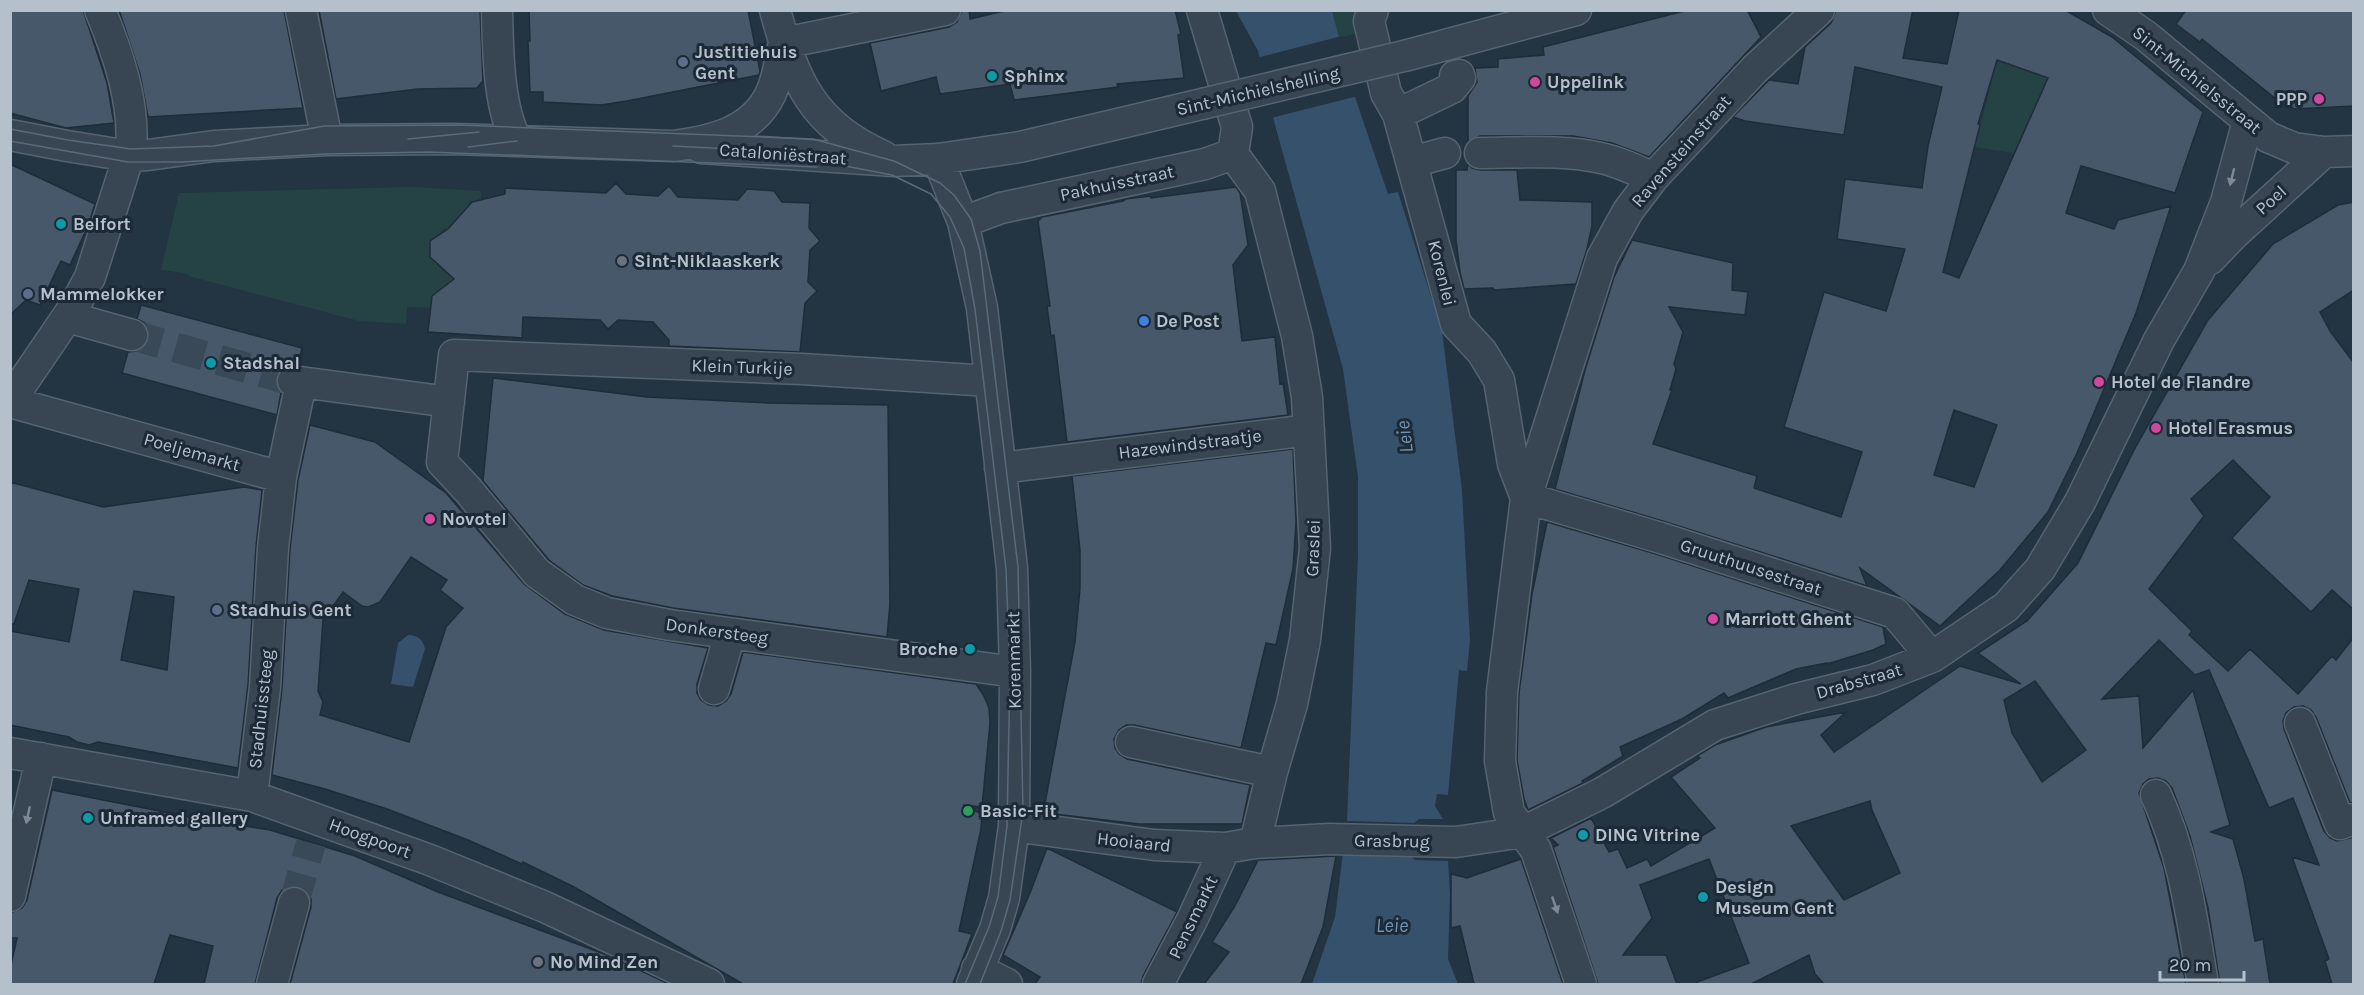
<svg xmlns="http://www.w3.org/2000/svg" width="2364" height="995" viewBox="0 0 2364 995" font-family="Karla,sans-serif">
  <rect width="100%" height="100%" fill="#233443"/>
  <path fill="#254344" d="M1332,11H1367L1366,31L1339,38Z
    M1999,52L2048,78L2014,153L1975,147Z
    M411,187L481,191V200L476,207L472,200L469,202L473,210L454,232L445,228L431,241L430,257L444,271L452,268V278L461,289L434,308L407,307L406,324L359,321L192,277L184,273L161,270L179,193Z"/>
  <path fill="#35516c" d="M1236,11H1332L1356,100L1388,194L1398,192L1442,331L1462,490L1470,640L1467,671L1459,670L1448,795L1437,794L1435,806L1446,824L1450,894L1448,959L1458,984H1312L1335,917L1347,821L1358,554V477L1343,369L1275,125L1258,51Z
    M408,635C417,635 423,639 425,649L413,687L391,684L398,643Z"/>
  <path fill="#233443" d="M1342,36L1358,96L1271,118L1256,58Z
    M1419,819H1443L1446,824L1448,861L1415,860L1412,857L1342,855L1347,821L1414,823Z"/>
  <path fill="#47586a" stroke="#1f2c3a" stroke-width="1.5" fill-rule="evenodd" d="M10,10H83L107,83L114,123L66,128L10,113Z
    M119,10H284L303,108L148,117L140,74Z
    M319,10H480L483,81L477,88L418,89L336,99Z
    M529,10H748L760,71L759,75L627,101L601,105L543,102V92H530L528,41H530Z
    M962,10H969L970,19L1008,10H1175L1181,34L1178,35L1184,78L1117,84L1118,87L1014,100L1010,84L940,94L936,77L881,91L870,43L949,27L957,22Z
    M1688,10H1747L1761,37L1649,157L1612,143L1573,136H1480L1468,142V96L1477,82L1475,68L1498,67V59L1544,55L1543,47Z
    M1836,10H1913L1903,58L1947,64L1959,10H2065L2112,37L2203,112L2175,193L2081,166L2066,213L2114,229L2118,220L2171,206L2136,313L2077,453L2048,512L2000,570L1940,626L1860,568L1867,586L1666,522L1555,489L1585,370L1614,277L1632,240L1733,263L1732,290L1748,292L1745,315L1669,307L1683,332L1674,364L1676,369L1670,390H1672L1653,444L1757,476L1754,488L1841,517L1862,452L1784,427L1824,292L1886,311L1905,249L1837,239L1845,179L1922,188L1928,146L1942,87L1855,67L1844,135L1745,121L1733,117L1769,80L1798,84L1805,47L1831,23ZM1997,60L2048,78L1959,278L1943,272L1980,125L1978,124ZM1954,410L1997,425L1974,487L1934,475Z
    M2186,10H2354V106L2295,109L2282,104L2202,39L2200,42L2176,24Z
    M10,164L95,204L88,226L70,265L61,261L40,305L26,300L10,315Z
    M1468,164L1472,168L1480,170H1517L1520,200L1592,202V226L1587,249L1576,284L1494,290L1493,288L1464,289L1460,272L1456,240V170H1467Z
    M616,183L626,194L658,196L669,186L678,197L738,200L747,189L774,191L782,202L810,203L809,228L820,241L810,250L808,282L817,291L805,303L800,352L669,346V340L653,322L618,320L608,329L600,320L523,317L522,338L428,332L432,296L454,279L430,257V241L448,229L472,202L505,194V188L606,193Z
    M1236,187L1240,193L1248,245L1233,265L1242,341L1275,337L1280,384L1283,383L1288,415L1067,442L1054,335L1051,336L1047,306H1050L1038,221L1042,217L1123,201L1126,199L1150,196L1151,198Z
    M2354,202V290L2320,312L2330,331L2354,363V610L2332,590L2311,612L2232,538L2270,497L2233,460L2191,499L2204,516L2149,589L2192,631L2189,635L2228,671L2250,649L2298,694L2332,656L2336,660L2354,637V802L2350,803L2316,717L2311,710L2303,706L2294,707L2286,713L2283,721L2284,729L2324,831L2330,838L2337,841L2354,837V984H2332L2325,961L2329,959L2292,857L2319,865L2293,798L2269,808L2209,670L2195,675L2159,640L2102,699L2139,696L2143,748L2193,690L2230,825L2211,832L2233,839L2244,879L2255,941L2263,939L2270,984H2220L2208,908L2190,836L2172,788L2166,781L2158,778L2149,779L2143,784L2139,793L2164,868L2186,984H1824L1815,974L1809,955L1751,984H1697V982L1749,963L1709,859L1640,885L1652,918L1623,955H1666L1677,984H1598L1553,847L1558,845L1551,838L1591,818L1609,852L1618,849L1627,868L1647,859L1651,866L1715,828L1671,777L1700,758L1697,756L1715,745L1766,727L1846,712L1821,735L1834,752L1960,666L2021,684L1978,653L2027,621L2078,563L2134,450L2208,320L2273,244L2338,205ZM2035,681L2086,750L2042,782L2012,733L2004,700ZM1870,801L1872,810L1900,873L1844,900L1791,826Z
    M141,305L302,348L298,364L286,365L279,371L276,378L277,387L281,393L277,415L122,373L128,352L137,351L144,348L149,339L148,330L145,323L137,319Z
    M493,378L647,397L768,403L888,405L890,603L887,637L673,608L612,596L583,585L549,560L483,481Z
    M310,425L375,442L446,493L524,584L565,614L604,630L708,648L697,684V693L701,700L709,705L718,706L726,701L731,694L743,652L976,684L984,696L989,708L990,723L982,807L963,805L982,814L981,829L959,931L972,934L953,984H743L574,887L523,862L522,864L468,840L387,809L325,789L272,775L282,688L290,549L298,480ZM411,557L447,580L440,590L463,608L446,627L409,742L320,715L323,702L318,691L323,620L343,592L362,606L368,607L380,602Z
    M1293,449L1296,522L1293,569L1276,645L1266,643L1241,748L1134,725H1126L1119,730L1114,739L1115,748L1119,754L1127,759L1250,785L1242,824H1139L1054,814L1045,803L1075,642L1080,588V550L1072,476Z
    M10,482L103,507L244,487L262,490L256,547L248,685L238,768L98,742L89,745L77,742L69,737L10,725V631L69,642L79,589L29,580L14,624H10ZM134,591L174,597L167,670L121,660Z
    M1547,522L1656,554L1883,627L1886,644L1873,650L1827,664V663L1796,669L1728,698L1724,693L1682,719L1620,747L1623,756L1582,781L1583,783L1528,810L1524,799L1517,760L1519,693L1532,594Z
    M52,790L195,818L270,830L355,856L438,892L612,957L669,984H290L311,907V899L307,891L299,887L290,886L282,890L277,898L255,984H204L213,946L170,935L154,984H10V969L17,938H10V913L22,908L27,900Z
    M1047,848L1177,912L1143,976L1141,984H1035L1040,977L1003,955L1030,893Z
    M1336,856L1323,927L1301,984H1204L1229,952L1212,942L1235,906L1258,860Z
    M1521,859L1563,984H1474L1460,926L1451,928V874L1467,878Z"/>
  <g fill="none" stroke-linecap="round" stroke-linejoin="round">
    <path stroke="#394958" stroke-width="30" stroke-dasharray="30 15" stroke-linecap="butt" d="M132,335L293,381
      M294,903L311,843"/>
    <g stroke="#566370" stroke-width="33">
      <path id="minor" d="M301,10L327,140
        M497,10C498,49 498,108 517,141
        M775,10C794,80 812,125 883,156
        M1202,10L1237,127L1233,154L1260,191L1297,336L1307,397L1315,548L1305,640L1292,704L1272,772L1255,843
        M1373,10L1369,21L1386,93L1398,114
        M2108,10L2146,36L2268,137L2294,148L2324,152L2354,151
        M784,43L945,10
        M1408,55L1576,10
        M1455,76L1459,75L1460,78L1452,88L1398,114L1456,324L1482,352L1499,380L1513,464L1526,498
        M10,135L67,146L129,156L148,155L214,146L327,140L453,139L673,146C712,141 753,132 771,93C778,78 780,59 784,43
        M701,148L894,161L938,159L1020,147L1202,104
        M1480,153C1519,153 1563,149 1601,158C1619,162 1636,170 1653,178
        M938,159L963,222L982,308L1012,568L1015,672L1014,826L1004,898L995,929L972,984
        M1412,162L1445,153
        M963,222L1001,208L1205,164L1233,154
        M2210,259L2233,235L2324,152
        M68,317L132,335
        M293,381L449,402
        M990,381L802,369L454,355L442,462L468,490L537,573L575,600L607,613L670,625L1015,672
        M10,401L74,307L90,277L131,149C135,103 118,53 100,10
        M10,402L281,477L301,383
        M1000,468L1309,430
        M1526,498L1661,538L1895,613L1932,657
        M714,689L730,634
        M2300,723L2340,824L2354,819
        M1131,742L1272,772
        M10,753L252,796L430,860L545,907L709,984
        M2156,795C2184,855 2192,919 2203,984
        M252,796L265,687L273,548L281,477
        M1014,826L1154,845L1225,848L1255,843L1329,839L1456,842L1523,832L1602,793L1715,725L1796,699L1873,680L1932,657L2006,607L2040,569L2080,502L2159,340L2199,271L2226,202L2248,121
        M10,896L41,758
        M977,969L1007,984
        M272,984L294,903
        M1158,984L1192,920L1225,848
        M1581,984L1536,850L1509,813L1500,761L1502,692L1526,498L1602,258L1628,211L1653,178L1755,69L1819,10"/>
    </g>
    <use href="#minor" stroke="#384553" stroke-width="30"/>
    <path stroke="#596a7a" stroke-width="1.5" d="M10,129L68,140L131,149L214,146L324,126L460,125L813,139L894,161L940,183L954,195L971,219L980,251L1018,567L1023,811L1010,900L1001,931L980,984
      M408,139L479,132
      M10,141L128,162H181L326,154L429,152L817,167
      M673,146L767,151L892,175L931,194L950,217L964,248L975,309L1006,569L1010,671L1007,826L998,897L989,927L965,984
      M468,147L517,141"/>
    <g stroke="#566370" stroke-width="33" stroke-linecap="butt">
      <path id="minor-bridge" d="M1202,104L1408,55"/>
    </g>
    <use href="#minor-bridge" stroke="#384553" stroke-width="30"/>
  </g>
  <defs><path id="oneway-solid" d="M-6-.8H1V-3.2L6.5 0L1 3.2V.8H-6Z" transform="scale(1.5)"/></defs>
  <g fill="#7d8996">
    <use href="#oneway-solid" transform="translate(2232 177) rotate(104)"/>
    <use href="#oneway-solid" transform="translate(28 815) rotate(102)"/>
    <use href="#oneway-solid" transform="translate(1555 905) rotate(71)"/>
  </g>
  <g fill="#5c6f8a" stroke="#1c2a38" stroke-width="2">
    <circle cx="683" cy="62" r="6"/>
    <circle cx="28" cy="294" r="6"/>
    <circle cx="217" cy="610" r="6"/>
  </g>
  <g fill="#0f9aa8" stroke="#1c2a38" stroke-width="2">
    <circle cx="992" cy="76" r="6"/>
    <circle cx="61" cy="224" r="6"/>
    <circle cx="211" cy="363" r="6"/>
    <circle cx="970" cy="649" r="6"/>
    <circle cx="88" cy="818" r="6"/>
    <circle cx="1583" cy="835" r="6"/>
    <circle cx="1703" cy="897" r="6"/>
  </g>
  <g fill="#d1479c" stroke="#1c2a38" stroke-width="2">
    <circle cx="1535" cy="82" r="6"/>
    <circle cx="2319" cy="99" r="6"/>
    <circle cx="2099" cy="382" r="6"/>
    <circle cx="2156" cy="428" r="6"/>
    <circle cx="430" cy="519" r="6"/>
    <circle cx="1713" cy="619" r="6"/>
  </g>
  <g fill="#6b7280" stroke="#1c2a38" stroke-width="2">
    <circle cx="622" cy="261" r="6"/>
    <circle cx="538" cy="962" r="6"/>
  </g>
  <circle fill="#3f7fe0" stroke="#1c2a38" stroke-width="2" cx="1144" cy="321" r="6"/>
  <circle fill="#2e9e5b" stroke="#1c2a38" stroke-width="2" cx="968" cy="811" r="6"/>
  <g text-anchor="middle" stroke-width="6" stroke-linejoin="round" paint-order="stroke">
    <g font-size="18" font-weight="bold" fill="#b5c0cd" stroke="#1c2a38" text-anchor="start">
      <text x="695" y="58">Justitiehuis<tspan x="695" dy="21">Gent</tspan></text>
      <text x="1004" y="82">Sphinx</text>
      <text x="1547" y="88">Uppelink</text>
      <text x="2307" y="105" text-anchor="end">PPP</text>
      <text x="73" y="230">Belfort</text>
      <text x="634" y="267">Sint-Niklaaskerk</text>
      <text x="40" y="300">Mammelokker</text>
      <text x="1156" y="327">De Post</text>
      <text x="223" y="369">Stadshal</text>
      <text x="2111" y="388">Hotel de Flandre</text>
      <text x="2168" y="434">Hotel Erasmus</text>
      <text x="442" y="525">Novotel</text>
      <text x="229" y="616">Stadhuis Gent</text>
      <text x="1725" y="625">Marriott Ghent</text>
      <text x="958" y="655" text-anchor="end">Broche</text>
      <text x="980" y="817">Basic-Fit</text>
      <text x="100" y="824">Unframed gallery</text>
      <text x="1595" y="841">DING Vitrine</text>
      <text x="1715" y="893">Design<tspan x="1715" dy="21">Museum Gent</tspan></text>
      <text x="550" y="968">No Mind Zen</text>
    </g>
    <g font-size="18" fill="#b5c0cd" stroke="#1c2a38">
      <text transform="translate(2197 80) rotate(39)" y="6">Sint-Michielsstraat</text>
      <text transform="translate(1258 91) rotate(-13)" y="6">Sint-Michielshelling</text>
      <text transform="translate(1681 151) rotate(-49)" y="6">Ravensteinstraat</text>
      <text transform="translate(783 154) rotate(4)" y="6">Cataloniëstraat</text>
      <text transform="translate(1117 183) rotate(-12)" y="6">Pakhuisstraat</text>
      <text transform="translate(2271 200) rotate(-42)" y="6">Poel</text>
      <text transform="translate(1442 273) rotate(76)" y="6">Korenlei</text>
      <text transform="translate(742 367) rotate(2)" y="6">Klein Turkije</text>
      <text transform="translate(1190 444) rotate(-7)" y="6">Hazewindstraatje</text>
      <text transform="translate(192 452) rotate(16)" y="6">Poeljemarkt</text>
      <text transform="translate(1313 548) rotate(-88)" y="6">Graslei</text>
      <text transform="translate(1751 567) rotate(18)" y="6">Gruuthuusestraat</text>
      <text transform="translate(717 631) rotate(8)" y="6">Donkersteeg</text>
      <text transform="translate(1014 660) rotate(-91)" y="6">Korenmarkt</text>
      <text transform="translate(1859 681) rotate(-16)" y="6">Drabstraat</text>
      <text transform="translate(261 709) rotate(-84)" y="6">Stadhuissteeg</text>
      <text transform="translate(370 838) rotate(20)" y="6">Hoogpoort</text>
      <text transform="translate(1392 841) rotate(1)" y="6">Grasbrug</text>
      <text transform="translate(1134 842) rotate(6)" y="6">Hooiaard</text>
      <text transform="translate(1193 917) rotate(-64)" y="6">Pensmarkt</text>
    </g>
    <g font-size="20" font-style="italic" fill="#7194b3" stroke="#1c2a38">
      <text transform="translate(1404 437) rotate(-97)" y="7">Leie</text>
      <text x="1392" y="932">Leie</text>
    </g>
  </g>
  <rect width="2364" height="995" fill="none" stroke="#b5c0cd" stroke-width="24"/>
  <path d="M2160 971v9h84v-9" fill="none" stroke="#b5c0cd" stroke-width="3"/>
  <text x="2169" y="971" font-size="18" fill="#b5c0cd" stroke="#1c2a38" stroke-width="4.5" paint-order="stroke">20 m</text>
</svg>
